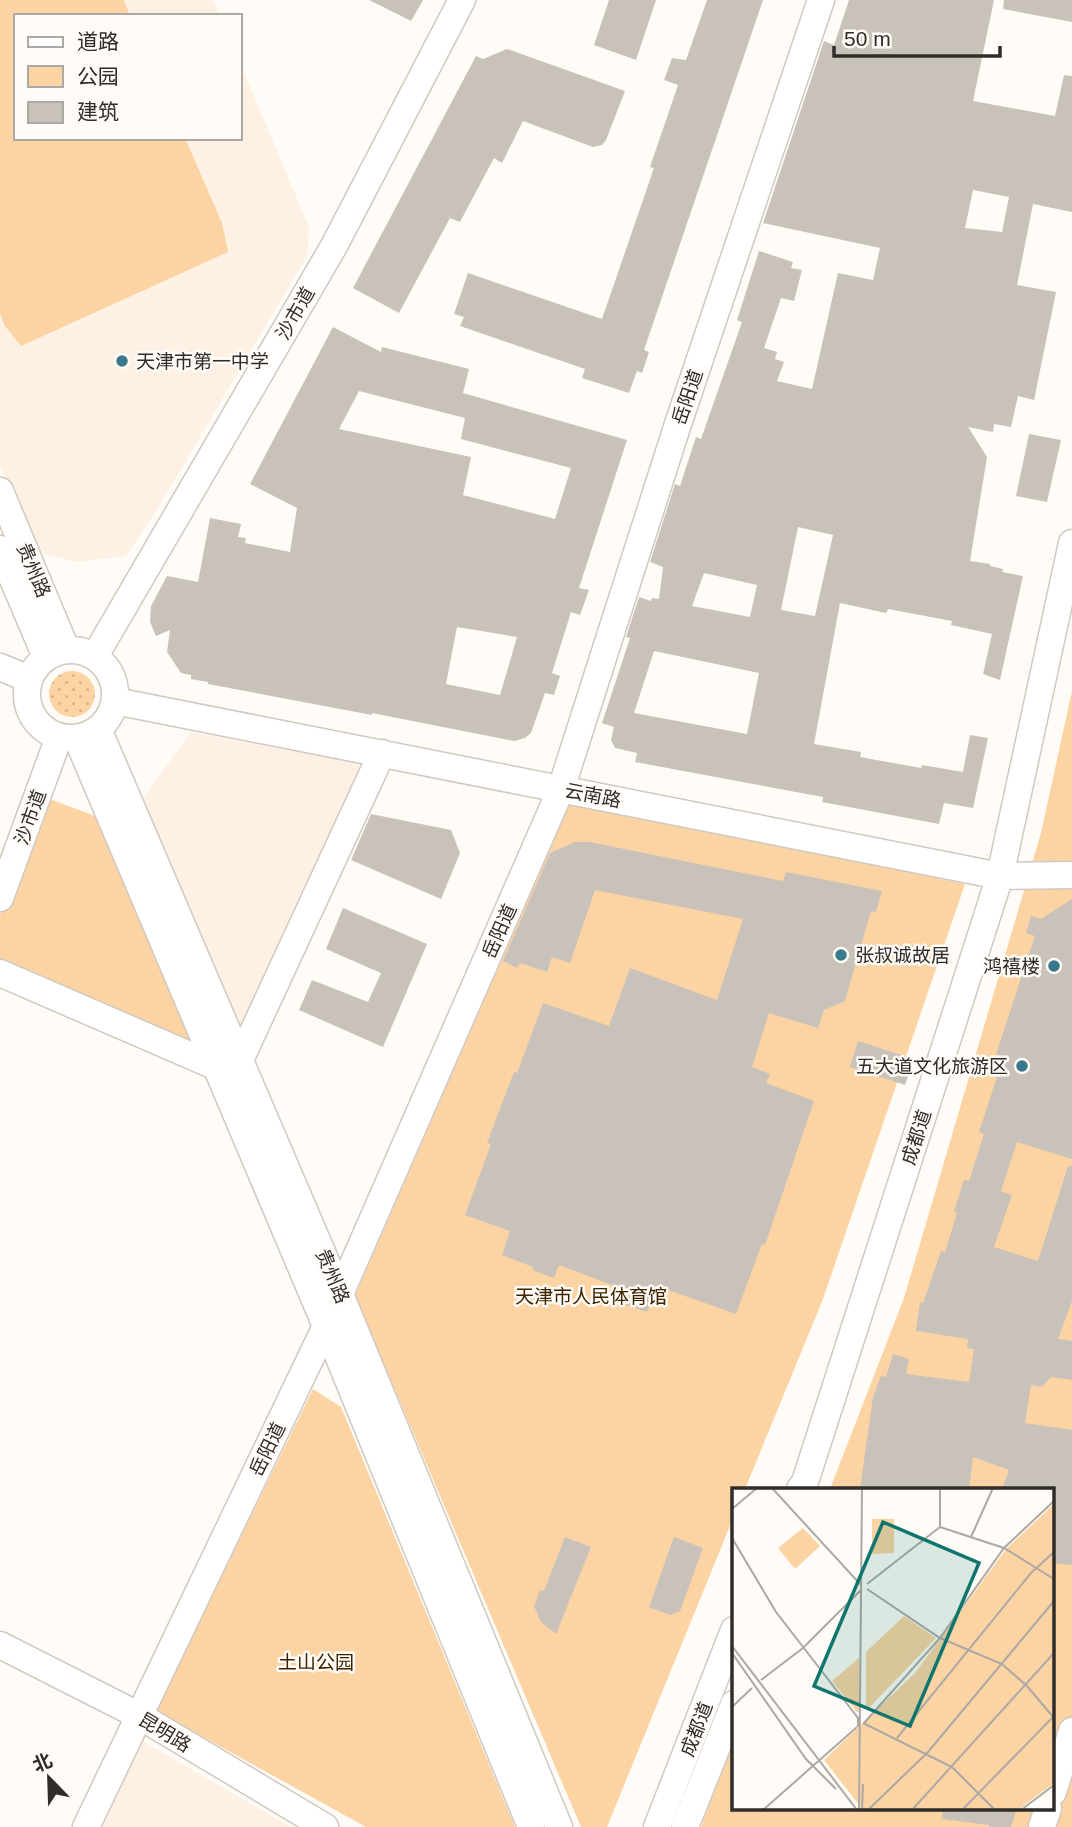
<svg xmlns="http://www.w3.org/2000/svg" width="1072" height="1827" viewBox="0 0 1072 1827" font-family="Arial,'Noto Sans SC',sans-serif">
  <defs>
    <pattern id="grass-dots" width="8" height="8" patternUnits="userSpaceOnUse" patternTransform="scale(1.75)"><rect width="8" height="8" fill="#fcd3a3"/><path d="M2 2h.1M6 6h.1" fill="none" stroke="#d8b58c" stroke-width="1.8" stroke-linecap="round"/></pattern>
  </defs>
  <rect width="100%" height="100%" fill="#fffbf6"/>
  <path fill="#fef1e3" d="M0,0H213L220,16H16V138H240V63L309,227L307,256L159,506L126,556L77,562L38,552L0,466Z
    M191,732L363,764L239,1036L142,800Z
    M139,1739L291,1827H92Z"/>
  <path fill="url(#grass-dots)" d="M49 694a23 23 0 1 1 46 0a23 23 0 1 1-46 0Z"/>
  <path fill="#fcd3a3" d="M0,0H124L130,16H16V138H185L222,223L228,252L21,346L5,326L0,314Z
    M1072,691V1827H701L734,1740V1808H1053V1489H830L904,1298L1041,833Z
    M44,797L101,818L210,1060L0,967V915Z
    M570,803L965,884L823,1299L745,1489H734V1516L607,1827H581L355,1296Z
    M313,1389L341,1407L515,1827H366L156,1711Z"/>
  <path fill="#c9c2ba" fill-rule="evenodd" d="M369,0H423L411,21Z
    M609,0H656L636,60L594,45Z
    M707,0H763L644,350L649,352L642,373L637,371L629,393L582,378L585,369L460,326L464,317L454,314L468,273L602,319L654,168L650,167L678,85L664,80L672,58L686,60Z
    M849,0H994L973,101L1055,116L1064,75L1072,76V212L1033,204L1017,285L1056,292L1034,400L1018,396L1011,427L994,424L993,432L968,427L987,457L970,561L990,564V566L1003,569L1002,572L1023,576L1000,680L983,674L992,634L951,625L952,621L888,609L886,613L840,603L814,744L861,752L860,757L921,768L922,765L963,772L970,735L988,738L973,808L944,803L939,824L822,802L823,797L635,762L637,753L615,748L611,740L614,727L602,723L630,638L626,637L639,597L651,601L652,598L659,599L663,567L650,562L675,484L680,486L696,437L701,439L742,322L737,320L759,251L793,262L791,268L802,270L794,301L781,298L764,348L777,352L775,359L784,362L777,381L812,389L838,273L873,280L880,248L763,223L824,41L834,45ZM973,190L1009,197L1002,232L965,228ZM798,527L833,535L815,616L781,610ZM704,573L757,585L750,617L692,606ZM654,651L759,673L747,734L634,713Z
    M1004,0H1072V22L1003,9Z
    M507,49L625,91L606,140L602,145L593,147L523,121L502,163L494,158L460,222L450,218L399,313L353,288L476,56L483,59Z
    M333,327L381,352L382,347L469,369L463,393L627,440L579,588L589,590L580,615L571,612L552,673L560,676L554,695L545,693L531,733L525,738L514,741L372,713V715L208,684V682L191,679V675L181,673L167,652L170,630L156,636L150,622L151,606L167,576L198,582L210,518L241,524L238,537L246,538L245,543L290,552L297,508L250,484ZM359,391L465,418L461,439L571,468L555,519L463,495L471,457L339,429ZM457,627L517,637L500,695L446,684Z
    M1029,434L1061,440L1047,502L1016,496Z
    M371,814L451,830L460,853L441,899L351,860Z
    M575,842H590L783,881L786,872L882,891L876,912L871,911L845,1001L824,1010L818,1028L769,1013L752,1067L770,1074L766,1083L814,1101L765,1245L762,1244L736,1314L657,1286L647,1312L626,1305L631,1292L559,1265L554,1278L532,1270L533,1267L502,1255L510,1231L465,1215L491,1144L487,1143L514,1072L517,1073L543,1003L609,1026L630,968L717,1000L743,919L595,890L570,963L552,957L547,972L520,963L517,968L503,961L550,853Z
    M1072,899V1159L1017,1142L1001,1191L1012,1195L994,1247L1038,1261L1068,1166H1072V1301L1058,1339L1072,1341V1380L1051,1377L1042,1387L1031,1385L1025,1423L1072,1430V1565L1053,1563V1489H1002L1009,1470L973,1457L969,1489H860L873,1397L881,1376L886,1377L893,1354L909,1359L906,1374L969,1382L974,1349L967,1348L968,1339L916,1331L920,1302L923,1303L941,1251L945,1252L957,1213L954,1211L964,1180L969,1181L984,1134L979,1132L997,1077L993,1076L1000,1056L996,1054L1035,936L1026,933L1031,916L1041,919Z
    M343,908L427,944L383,1047L299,1010L312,980L368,1002L381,973L326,949Z
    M858,1041L914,1059L905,1085L850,1067Z
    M565,1537L591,1547L556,1634L541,1622L534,1606L540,1590L544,1591Z
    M674,1537L703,1548L680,1611L670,1615L649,1607Z
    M943,1808H1017L1011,1827H989V1825L942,1819Z"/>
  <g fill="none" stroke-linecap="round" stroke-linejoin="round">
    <g stroke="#d0c9c1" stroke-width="29">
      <path id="minor" d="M0,491L66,649
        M0,549L46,657
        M27 694a44 44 0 1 1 88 0a44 44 0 1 1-88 0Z
        M95,656L334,246L462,0
        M0,667L29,679
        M115,701L1000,876L1072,875
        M98,729L340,1294L559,1827
        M77,738L326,1326L531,1827
        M0,898L59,737
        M0,973L217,1067
        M240,1060L382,753
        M800,1489L805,1482L1000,876L1072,543
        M0,1645L138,1715L325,1827
        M1053,1792L1072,1731
        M86,1827L326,1326L561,789L677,427L821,0
        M657,1827L734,1630
        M685,1827L734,1704
        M1042,1827L1048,1808"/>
    </g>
    <use href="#minor" stroke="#fff" stroke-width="26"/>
  </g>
  <g fill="#387a8b" stroke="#fffbf6" stroke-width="2.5">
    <circle cx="122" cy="361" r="7"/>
    <circle cx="841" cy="955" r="7"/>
    <circle cx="1054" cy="966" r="7"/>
    <circle cx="1022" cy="1066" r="7"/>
  </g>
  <g text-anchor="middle" stroke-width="5" stroke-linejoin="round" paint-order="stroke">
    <g font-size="19" fill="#2f2c29" stroke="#fffbf6">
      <text transform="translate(295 313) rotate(-60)" y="7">沙市道</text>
      <text transform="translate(687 397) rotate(-71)" y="7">岳阳道</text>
      <text transform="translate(34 570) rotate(67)" y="7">贵州路</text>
      <text transform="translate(593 795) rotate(11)" y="7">云南路</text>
      <text transform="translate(30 817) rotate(-70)" y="7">沙市道</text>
      <text transform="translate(499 931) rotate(-66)" y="7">岳阳道</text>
      <text transform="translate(916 1137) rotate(-72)" y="7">成都道</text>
      <text transform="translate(333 1276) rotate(67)" y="7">贵州路</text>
      <text transform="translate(267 1449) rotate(-64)" y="7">岳阳道</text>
      <text transform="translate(696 1729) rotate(-69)" y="7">成都道</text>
      <text transform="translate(165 1732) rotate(31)" y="7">昆明路</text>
    </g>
    <g font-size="19" fill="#2f2c29" stroke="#fffbf6" text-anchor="start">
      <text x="136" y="368">天津市第一中学</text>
      <text x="855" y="962">张叔诚故居</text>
      <text x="1040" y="973" text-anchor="end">鸿禧楼</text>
      <text x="1008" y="1073" text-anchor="end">五大道文化旅游区</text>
    </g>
    <g font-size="19" fill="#3d2401" stroke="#fffbf6">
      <text x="591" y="1303">天津市人民体育馆</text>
      <text x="316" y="1669">土山公园</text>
    </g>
  </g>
  <g transform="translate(732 1488)">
    <rect width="322" height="322" fill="#fffbf6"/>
    <path d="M71,40L88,58L63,81L46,60Z" fill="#fcd3a3"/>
    <path d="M322,16V295L286,322H131L92,272L183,185L275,60ZM140,31H162V65L140,66ZM172,128L204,150L134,223V164ZM127,170L128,224H125L100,193Z" fill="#fcd3a3"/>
    <path fill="none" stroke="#aca8a4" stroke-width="2" d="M40,0L128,96M208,0V39M0,21L25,0M208,39L272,60L322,91M239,49L261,0M0,50L44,124L126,230V239M135,96L208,39M135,101L208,150L270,176L295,198L322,230M0,158L125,322M0,165L74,271L104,301M29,192L71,160L129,102M0,219L20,200M131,235L220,279L263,322M132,235L208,150L272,60L322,13M165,250L299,85L322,64M31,322L125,239M127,322L130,0M130,322L131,296M136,322L196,264L322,113M180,322L322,165M230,322L322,228M289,322L322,297"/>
    <path fill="#0f766e" fill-opacity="0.15" stroke="#0f766e" stroke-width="3.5" d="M151,34L247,75L178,238L82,198Z"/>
    <rect width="322" height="322" fill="none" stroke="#2f2c29" stroke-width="3.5"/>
  </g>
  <rect x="14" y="14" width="228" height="126" fill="#fffbf6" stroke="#aca8a4" stroke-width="2"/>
  <rect x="28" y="37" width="35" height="10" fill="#ffffff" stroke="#aca8a4" stroke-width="2"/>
  <text x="77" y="49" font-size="21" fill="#2f2c29">道路</text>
  <rect x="28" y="66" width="35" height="21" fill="#fcd3a3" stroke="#aca8a4" stroke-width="2"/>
  <text x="77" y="84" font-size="21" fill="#2f2c29">公园</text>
  <rect x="28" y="102" width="35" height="21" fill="#c9c2ba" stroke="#aca8a4" stroke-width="2"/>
  <text x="77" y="119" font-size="21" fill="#2f2c29">建筑</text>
  <g transform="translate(49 1778) rotate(337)" stroke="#fffbf6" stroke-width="5" paint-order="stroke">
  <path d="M0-5L12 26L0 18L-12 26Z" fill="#2f2c29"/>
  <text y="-10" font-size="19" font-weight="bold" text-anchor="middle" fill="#2f2c29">北</text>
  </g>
  <path d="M834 46v10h166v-10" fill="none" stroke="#2f2c29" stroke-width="3.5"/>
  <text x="844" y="46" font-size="21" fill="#2f2c29" stroke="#fffbf6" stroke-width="5" paint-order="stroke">50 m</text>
</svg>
